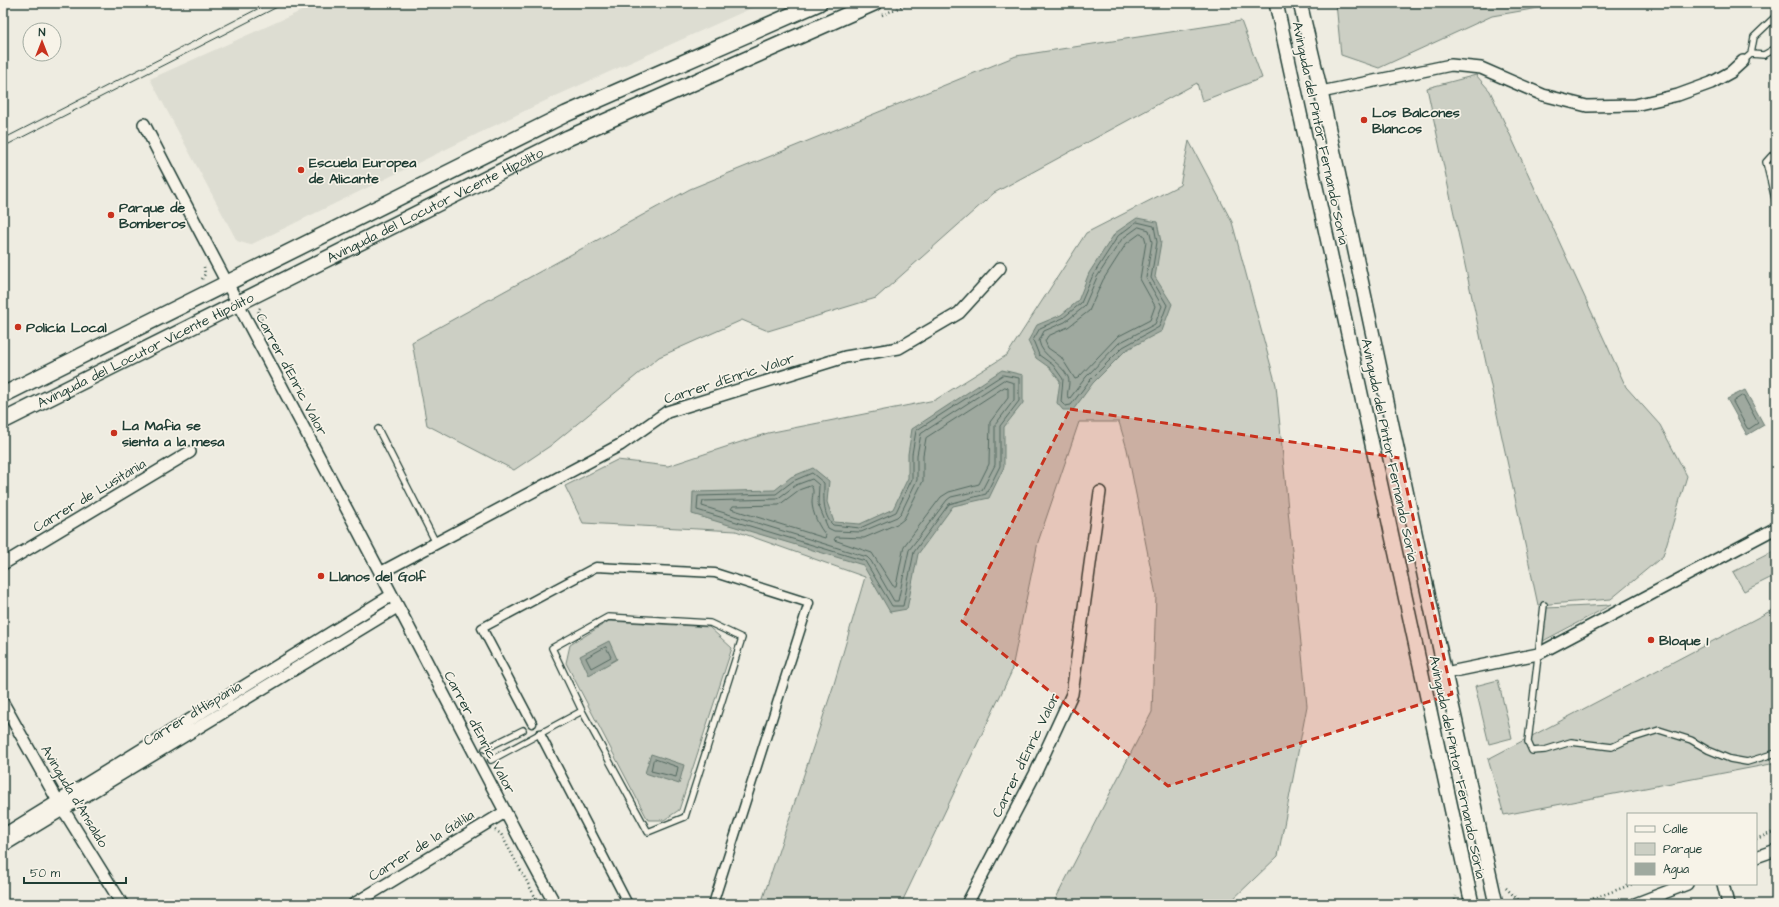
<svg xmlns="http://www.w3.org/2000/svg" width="1779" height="907" viewBox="0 0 1779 907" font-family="'Architects Daughter',sans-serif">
  <rect width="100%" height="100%" fill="#eeece1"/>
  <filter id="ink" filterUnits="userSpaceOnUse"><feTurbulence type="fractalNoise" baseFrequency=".025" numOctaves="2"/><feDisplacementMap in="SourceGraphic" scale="8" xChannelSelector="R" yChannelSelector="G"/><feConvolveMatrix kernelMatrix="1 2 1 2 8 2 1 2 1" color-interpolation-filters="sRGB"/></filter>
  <g filter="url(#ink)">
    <path fill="#ddddd2" d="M319,3H763L549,99L250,245L237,241L150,79Z"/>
    <path fill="#cccfc4" stroke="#76867c" d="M1336,3H1567L1492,16L1379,68L1341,55Z
      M1241,21L1262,78L1202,101L1197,83L994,193L876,298L768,331L742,320L659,357L550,446L514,470L427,425L412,342L690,189L1016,56Z
      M1476,75L1490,91L1626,387L1660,425L1687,476L1663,556L1611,599L1538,605L1427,88Z
      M1189,141L1232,222L1276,385L1307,706L1278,856L1228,904H1053L1152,712L1156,595L1127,449L1119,422H1079L1038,542L1011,673L901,904H761L834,684L865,577L736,531L583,523L565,486L617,460L668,466L768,433L935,400L1007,355L1086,233L1180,185Z
      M1774,551L1776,554V575L1744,591L1733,572Z
      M1611,605L1543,641L1546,608Z
      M1776,608V763L1504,815L1488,759Z
      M609,621L709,627L732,648L679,810L664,820H648L566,663L570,645Z
      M1498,680L1512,738L1489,744L1475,686Z"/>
    <path fill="#9fa99f" stroke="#6c7e74" d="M1137,218L1157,222L1161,242L1155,277L1172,304L1162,331L1126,350L1093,383L1073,410H1063L1057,403L1060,381L1050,368L1036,358L1028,341L1037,325L1061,315L1078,301L1089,273L1115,233Z
      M1002,370L1023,375V403L1004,427V467L989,498L953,506L918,554L907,609L890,612L863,565L692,514L693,492L775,490L791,477L813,468L829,481L827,502L834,522L860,524L893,509L908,478V454L912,429Z
      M1745,390L1764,425L1747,435L1727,399Z
      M609,641L617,659L589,675L580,656Z
      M651,754L684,765L679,784L645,773Z"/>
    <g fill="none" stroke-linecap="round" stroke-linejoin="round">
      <path stroke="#52685f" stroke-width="1" d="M1137,222L1154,226L1157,242L1151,278L1167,305L1159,327L1123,347L1090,380L1071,405L1065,406L1061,402L1063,379L1053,365L1039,355L1033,340L1040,328L1063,318L1081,303L1093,275L1118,236Z
        M1139,227L1149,230L1152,242L1146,278L1162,306L1155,324L1119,343L1086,377L1070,398H1068C1066,392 1071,384 1068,377C1060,361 1042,357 1039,341L1044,331L1065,322L1084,307L1097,277L1122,239Z
        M1140,234L1144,235L1146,242L1140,279L1155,306L1150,320L1117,337L1078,378L1075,379L1061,357L1048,348L1045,341L1048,336L1068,327L1089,311L1103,280L1126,244Z
        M1003,375L1019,378V401L1000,426V466L986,494L949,504L914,552L903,606H892L865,561L697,510L698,496L776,494L793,481L812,473L824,483C824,496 822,515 833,525L860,528L896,512L912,479V454L916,431Z
        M1004,380L1014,383V400L995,425V465L982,490L951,497L947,500L909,550L898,601H894L871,561L867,557L702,506L703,501L777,499L796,485L812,479L819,485L818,504L828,528L834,531L861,532L897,517L901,513L917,480V455L921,434Z
        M1005,387L1008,388V398L990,422L989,464L979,484L949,492L941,497L904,546L896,586H893L872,553L834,540L836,537L864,538L899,523L904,519L923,481V455L926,438Z
        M1742,396L1744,397L1758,423L1749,429L1747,428L1733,402Z
        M811,486C815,490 812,496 812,502C812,512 819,528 826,535L825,538L731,509L733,506L779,505L799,490Z
        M606,647L611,657L591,668L586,658Z
        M655,759L678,767L676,777L651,771L653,761Z"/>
      <g stroke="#1f3d34" stroke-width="8">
        <path id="service" d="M1751,54L1764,55L1776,48
          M1743,61L1751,54L1754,37L1776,16
          M1776,151L1766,162L1776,203
          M378,429L436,543
          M1544,605L1528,742L1532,751L1545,750L1571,742L1612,747L1627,740L1659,730L1691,740L1708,750L1730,759L1747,762L1776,753
          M485,749L523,730
          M491,760L582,711L648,832L685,817L742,638L710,623L608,617L552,648L582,711"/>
      </g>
      <g stroke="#1f3d34" stroke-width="11">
        <path id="pedestrian" d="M532,723L482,628L596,567L715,573L809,603L713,904
          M540,734L628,904"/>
      </g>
      <g stroke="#1f3d34" stroke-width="14">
        <path id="minor" d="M1321,92L1451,65L1481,68L1543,95L1587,106L1635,105L1678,95L1711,83L1731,72L1743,61
          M144,124C219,270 297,414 373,559C434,674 492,790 555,904
          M3,564L190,452
          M380,573L620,445L667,412L845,357L899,348L959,313L1000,268
          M1445,673L1538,654L1776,528
          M3,703L58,801L122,904
          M3,835L392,595
          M3,846L397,607
          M1756,857L1776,850
          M1723,884L1728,904
          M354,904L505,812
          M967,904L1035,774L1072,694L1100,492
          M1635,904L1687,884"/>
      </g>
      <g stroke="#1f3d34" stroke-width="16">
        <path id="tertiary" d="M1276,3L1472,904
          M1300,3L1321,92L1445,673L1496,904"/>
      </g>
      <g stroke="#1f3d34" stroke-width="18">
        <g id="secondary">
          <path d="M3,395L566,114L819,3"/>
          <path id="s1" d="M3,421L568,138L874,3"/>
        </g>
      </g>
      <path stroke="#1f3d34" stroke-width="2.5" stroke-dasharray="1 3" stroke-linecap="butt" d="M882,15L910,3
        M202,279L205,274L204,267
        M260,308L258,311L262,320
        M495,830L501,834L539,904
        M1756,839L1776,831
        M1506,888L1517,899L1526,904
        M1454,904L1456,896
        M1578,904L1633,884"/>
      <use href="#service" stroke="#f7f3e8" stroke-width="5.5"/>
      <use href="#pedestrian" stroke="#f7f3e8" stroke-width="8"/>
      <use href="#minor" stroke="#f7f3e8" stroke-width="11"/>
      <use href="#tertiary" stroke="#f7f3e8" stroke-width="13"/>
      <use href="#secondary" stroke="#f7f3e8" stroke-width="15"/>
      <path stroke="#1f3d34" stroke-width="1" d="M3,139L269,3
        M3,147L285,3"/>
    </g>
  </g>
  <path fill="#c8321e" fill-opacity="0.2" stroke="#c8321e" stroke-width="3" stroke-dasharray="8 5" stroke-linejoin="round" d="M1070,409L1400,458L1452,694L1168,786L962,621Z"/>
  <g fill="#c8321e" stroke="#f7f3e8" stroke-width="1.5">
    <circle cx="1364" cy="120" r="4"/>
    <circle cx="301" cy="170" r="4"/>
    <circle cx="111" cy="215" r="4"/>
    <circle cx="18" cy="327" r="4"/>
    <circle cx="114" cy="433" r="4"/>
    <circle cx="321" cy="576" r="4"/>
    <circle cx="1651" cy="640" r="4"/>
  </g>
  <g text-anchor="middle" stroke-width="3.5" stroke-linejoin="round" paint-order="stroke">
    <g font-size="14" font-weight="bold" fill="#1f3d34" stroke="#f7f3e8" text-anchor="start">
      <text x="1372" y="117">Los Balcones<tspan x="1372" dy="16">Blancos</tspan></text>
      <text x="309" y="167">Escuela Europea<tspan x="309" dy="16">de Alicante</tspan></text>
      <text x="119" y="212">Parque de<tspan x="119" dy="16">Bomberos</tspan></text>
      <text x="26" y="332">Policía Local</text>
      <text x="122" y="430">La Mafia se<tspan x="122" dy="16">sienta a la mesa</tspan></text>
      <text x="329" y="581">Llanos del Golf</text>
      <text x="1659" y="645">Bloque 1</text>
    </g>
    <g font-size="14" fill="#1f3d34" stroke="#f7f3e8">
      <text transform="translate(1321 133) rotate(78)" y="5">Avinguda del Pintor Fernando Soria</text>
      <text dy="5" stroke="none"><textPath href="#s1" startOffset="483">Avinguda del Locutor Vicente Hipólito</textPath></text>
      <text dy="5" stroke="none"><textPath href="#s1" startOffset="159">Avinguda del Locutor Vicente Hipólito</textPath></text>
      <text transform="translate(292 374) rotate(62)" y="5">Carrer d'Enric Valor</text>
      <text transform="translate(729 378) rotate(-18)" y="5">Carrer d'Enric Valor</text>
      <text transform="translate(1390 450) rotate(78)" y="5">Avinguda del Pintor Fernando Soria</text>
      <text transform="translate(89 495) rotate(-31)" y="5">Carrer de Lusitània</text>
      <text transform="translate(192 713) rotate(-31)" y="5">Carrer d'Hispània</text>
      <text transform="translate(480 732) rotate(62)" y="5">Carrer d'Enric Valor</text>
      <text transform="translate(1025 755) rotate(-64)" y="5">Carrer d'Enric Valor</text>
      <text transform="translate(1458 767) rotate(78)" y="5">Avinguda del Pintor Fernando Soria</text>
      <text transform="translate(75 796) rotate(59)" y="5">Avinguda d'Ansaldo</text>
      <text transform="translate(421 845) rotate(-32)" y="5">Carrer de la Gàl·lia</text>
    </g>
  </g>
  <rect width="1779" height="907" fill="none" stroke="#f7f3e8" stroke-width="16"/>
  <rect x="8" y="8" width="1763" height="891" fill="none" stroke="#1f3d34" stroke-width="1.5" filter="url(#ink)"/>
  <rect x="1627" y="813" width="130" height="72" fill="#f7f3e8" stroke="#a1aaa0"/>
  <rect x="1635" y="826" width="20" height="6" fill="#f7f3e8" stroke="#a1aaa0"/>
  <text x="1663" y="833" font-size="12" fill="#1f3d34">Calle</text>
  <rect x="1635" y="843" width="20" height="12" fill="#cccfc4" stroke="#a1aaa0"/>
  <text x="1663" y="853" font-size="12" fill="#1f3d34">Parque</text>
  <rect x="1635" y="863" width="20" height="12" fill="#9fa99f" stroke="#a1aaa0"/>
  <text x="1663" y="873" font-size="12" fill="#1f3d34">Agua</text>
  <g transform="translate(42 42)"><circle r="19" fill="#f7f3e8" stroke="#a1aaa0"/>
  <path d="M0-3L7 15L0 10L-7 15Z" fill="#c8321e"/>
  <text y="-6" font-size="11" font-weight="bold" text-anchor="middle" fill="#1f3d34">N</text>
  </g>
  <path d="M24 877v6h102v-6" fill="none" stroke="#1f3d34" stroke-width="2"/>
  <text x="30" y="877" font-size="12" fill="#1f3d34" stroke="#f7f3e8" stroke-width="3" paint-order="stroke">50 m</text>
</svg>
